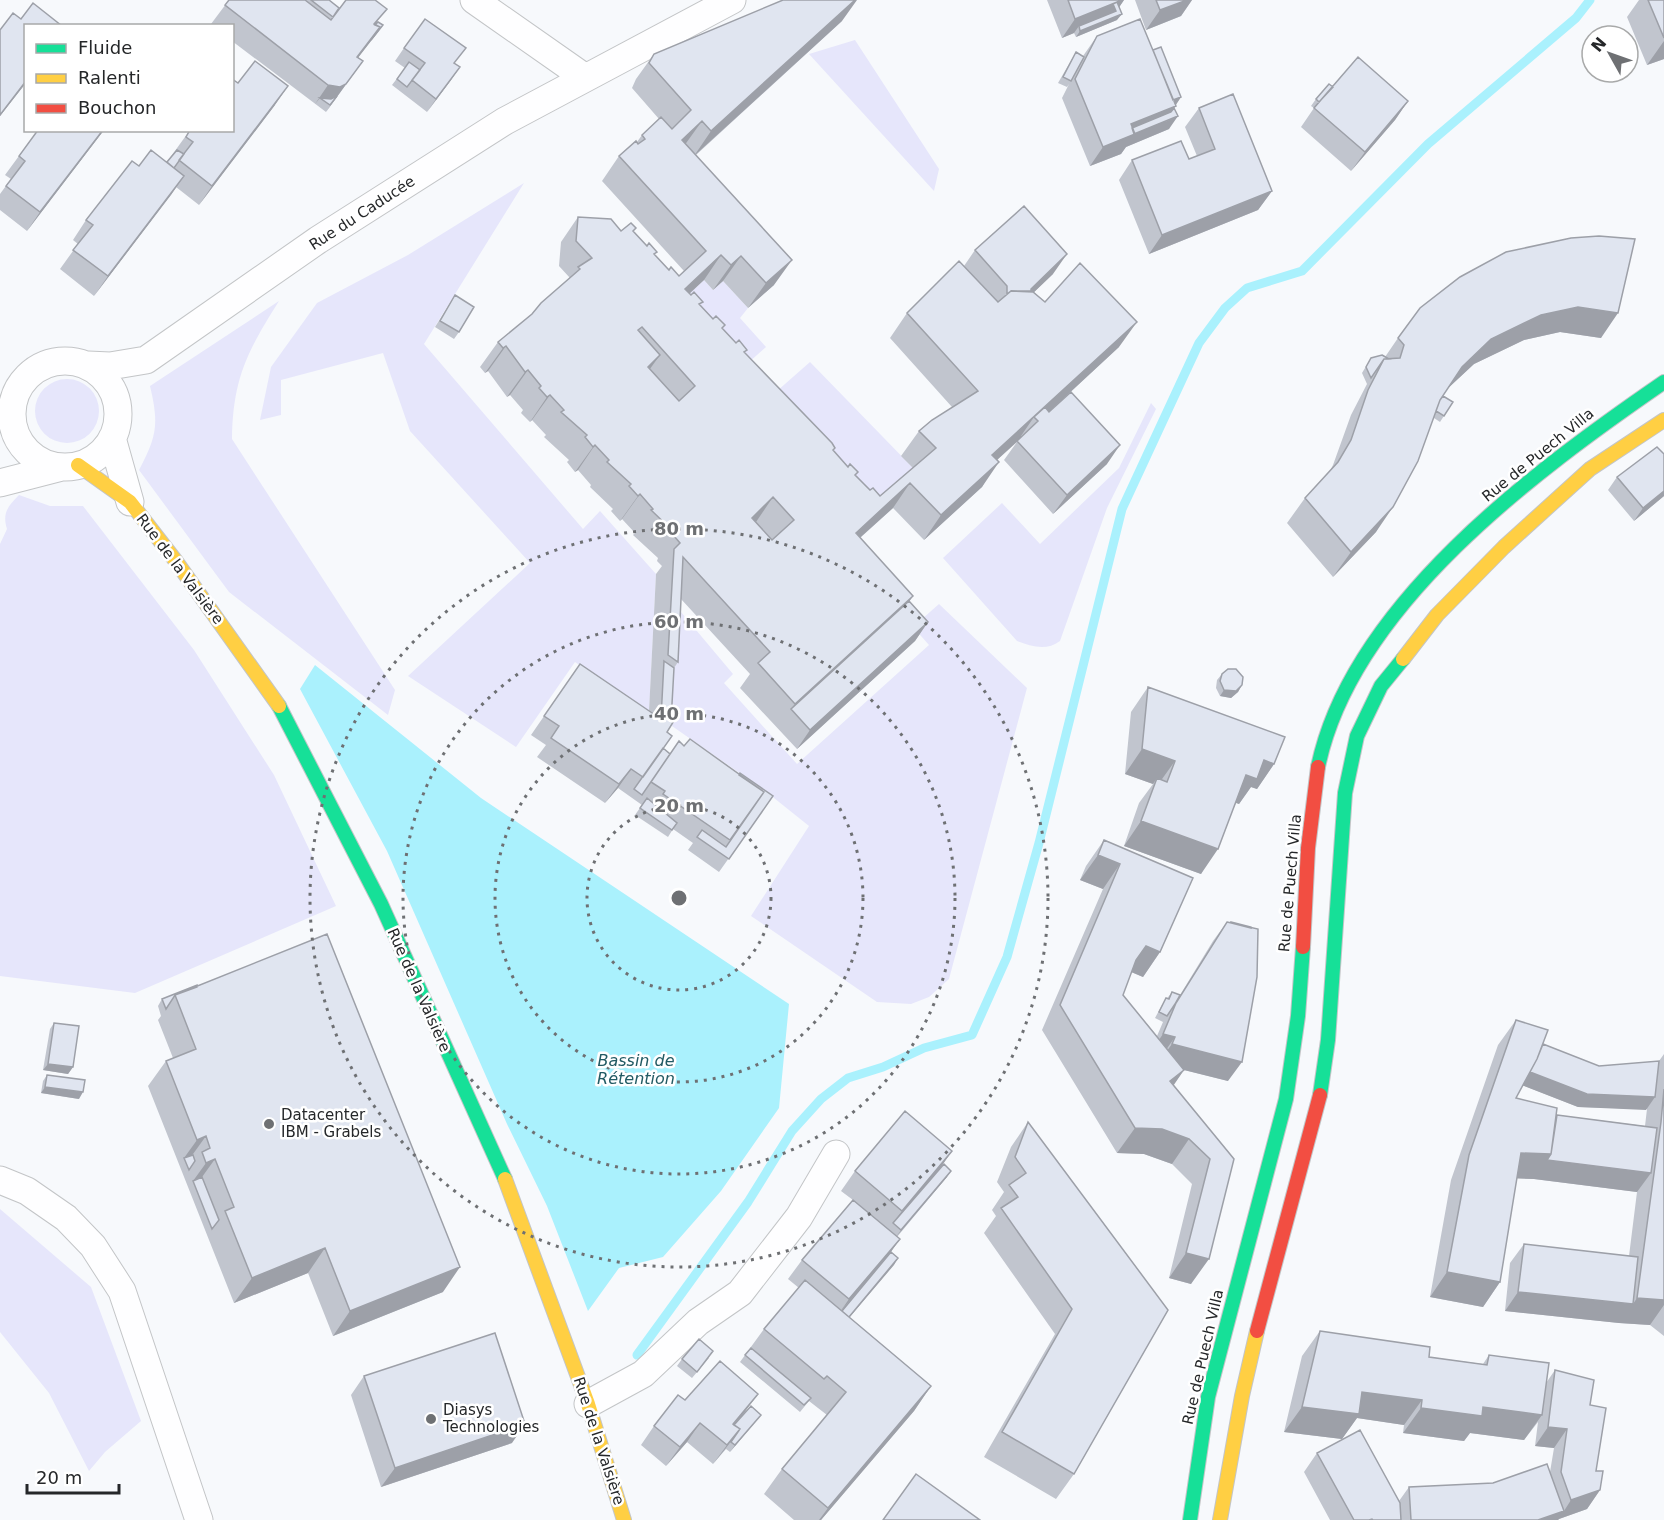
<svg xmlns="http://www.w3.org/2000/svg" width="1664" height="1520" viewBox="0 0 1664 1520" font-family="'DejaVu Sans',sans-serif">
  <rect width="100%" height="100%" fill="#f7f9fc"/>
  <path fill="#e6e6fb" d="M855,40L939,169L934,191L809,54Z
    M524,183L424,344L583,529L600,511L656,574L649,713L575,662L516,747L408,676L530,563L410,431L383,353L281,380V415L260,420L271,367L317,303L408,255Z
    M704,280L713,290L723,281L748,308L740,318L766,347L738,372L680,302Z
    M279,301C247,352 233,378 232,439L395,690L388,715L229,592L139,470C157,436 159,424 150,386Z
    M810,362L918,473L863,521L759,407Z
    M35 411a32 32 0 1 1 64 0a32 32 0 1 1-64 0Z
    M1151,403L1156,409L1107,508L1060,641C1047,651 1032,647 1017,641L943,558L1002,503L1040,544L1119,468Z
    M19,495L50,506H83L194,650L274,775L336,906L135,993L0,976V544L7,529C2,513 8,506 19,495Z
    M665,593L733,674L724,683L797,764L929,645L913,627L939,604L1027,688L949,979L929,997L911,1004L877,1002L751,916L809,826L764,790L659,717Z
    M0,1209L91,1287L141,1421L105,1452L89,1471L49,1393L0,1332Z"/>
  <path fill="#aaf1fd" d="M315,665L481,798L789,1004L779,1108L721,1191L663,1257L619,1268L588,1311L547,1206L507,1124L387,851L300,689Z"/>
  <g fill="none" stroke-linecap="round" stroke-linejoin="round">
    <path stroke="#aaf1fd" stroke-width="9" d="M637,1355L748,1202L792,1131L821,1099L848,1078L883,1067L924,1048L972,1035L1007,957L1039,843L1122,509L1199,343L1225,308L1247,288L1302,271L1428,144L1576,18L1590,0"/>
    <g stroke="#c3c5c7" stroke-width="29">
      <path id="street" d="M474,0L584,77
        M12 414a53 53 0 1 1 106 0a53 53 0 1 1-106 0Z
        M88,365L110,366L146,360L318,240L505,121L732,0
        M112,438L130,502
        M0,483L62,467
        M0,1180L27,1191L66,1218L93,1246L122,1291L199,1520
        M588,1404L643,1374L698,1322L740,1293L799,1217L836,1154"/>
    </g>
    <g stroke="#c3c5c7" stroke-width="16">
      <path id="fast" d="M279,706L381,904L505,1179
        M1318,767C1351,606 1536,470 1664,382
        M1320,1095L1328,1040L1345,793L1357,736L1381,686L1403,659
        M1190,1520L1208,1397L1286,1099L1298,1016L1303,947"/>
    </g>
    <g stroke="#c3c5c7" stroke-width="16">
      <path id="slow" d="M78,465L130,502L175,560L279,706
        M1403,659L1437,615L1504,547L1590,469L1664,420
        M505,1179L588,1404L624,1520
        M1220,1520L1242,1396L1257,1331"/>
    </g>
    <g stroke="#c3c5c7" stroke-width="16">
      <path id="jam" d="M1303,947L1308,848L1318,767
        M1257,1331L1320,1095"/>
    </g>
    <use href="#street" stroke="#fefeff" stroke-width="27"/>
    <use href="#fast" stroke="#16e098" stroke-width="14"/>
    <use href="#slow" stroke="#ffcf43" stroke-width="14"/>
    <use href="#jam" stroke="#f24e42" stroke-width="14"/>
  </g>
  <path fill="#c1c5ce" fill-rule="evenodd" d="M229,0H329L339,8L378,22V32L358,57L363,61L326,112L232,41V26H213L211,24Z
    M1047,0H1124L1119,7L1117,20L1076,37L1074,33L1062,38Z
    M1135,0H1192L1181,16L1146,30Z
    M1639,0H1664V59L1647,65L1627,17Z
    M842,21L696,155L774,285L748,308L723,281L713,290L704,280L689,293L835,448L833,451L856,475L870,490L880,496L913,468L901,456L919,431L952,407L890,338L907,313L964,266L975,250L1053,274L1034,292L1045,302L1119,347L1049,412L1107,464L1053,514L1004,460L1017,442L997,460L982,487L924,540L893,508L860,538L913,596L909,601L928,622L915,641L797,749L740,688L750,674L681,599L678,662L674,668L667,732L663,748L670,754L684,746L739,775L773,796L719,872L688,850L693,843L673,829L668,837L635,815L642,805L618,788L605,803L537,757L546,745L531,735L580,664L649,711L656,574L662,566L657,561L658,558L633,535L635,533L622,519L620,521L611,511L613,509L590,487L591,485L578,470L575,472L567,462L569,460L544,437L546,435L532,420L530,422L521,413L523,410L510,395L507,397L488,371L485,373L480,367L498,342L532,314L570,278L559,266L561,242L578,217L621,231H633L669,270L679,276L684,271L602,181L619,156L637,142L642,135L659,119L632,88L636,79L654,54Z
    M1097,36L1153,50L1181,97L1175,105L1169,129L1126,147L1121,154L1090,166L1062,98L1069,84L1067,87L1058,83L1076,52L1083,56Z
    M404,48L455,64L451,80L427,112L392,85L405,68L395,61Z
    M238,83L275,105L199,205L176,187L94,296L60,269L78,244L73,240L86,220L139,166L167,162L190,130Z
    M1333,87L1408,101L1395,120L1351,171L1301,127L1314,108L1311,106L1316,99Z
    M1199,108L1272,191L1258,210L1149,254L1119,180L1132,160L1189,159L1197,156L1185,127Z
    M38,130H104L27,231L0,210V194L11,179L5,175Z
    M1635,239L1601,338L1560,332L1524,340L1474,364L1447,389L1443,396L1453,402L1440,422L1434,418L1376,532L1333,577L1287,523L1305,498L1330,471L1333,465L1351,415L1367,384L1362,373L1371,358L1385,357L1398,338Z
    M455,295L459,332L454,339L435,327Z
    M1617,477L1664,496L1634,521L1608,490Z
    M1222,674L1242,685L1238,692L1231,698L1220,696L1216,688L1217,680Z
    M1148,687L1274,764L1257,789L1251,787L1239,804L1236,803L1201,874L1124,846L1139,803L1153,784L1125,774L1131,712Z
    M1104,840L1193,878L1160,952L1143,977L1131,972L1123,995L1157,1036L1163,1022L1155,1018L1162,1005L1172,992L1180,995L1213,941L1227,922L1228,1081L1184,1070L1173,1085L1234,1159L1191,1284L1169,1278L1192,1184L1172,1164L1144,1154L1117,1153L1042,1030L1103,889L1080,880L1086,866Z
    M197,985L443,1292L333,1336L308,1273L234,1303L148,1086L166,1061L173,1058L158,1020L161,1016L158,1006L162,999Z
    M1516,1020L1543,1044L1599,1066L1659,1061L1664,1054V1051V1336L1650,1325L1619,1323L1505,1311L1510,1263L1524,1244L1629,1256L1637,1192L1534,1179L1517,1178L1500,1282L1483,1307L1430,1297L1451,1180L1498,1045ZM1522,1085L1578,1107L1647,1109L1645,1126L1557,1115L1516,1098Z
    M54,1023L73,1067L68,1074L43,1070L50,1029Z
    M47,1075L79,1099L41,1093L43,1081Z
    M1028,1122L1168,1310L1074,1474L1056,1499L984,1457L1055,1334L984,1233L996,1216L992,1210L1004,1192L997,1182L1011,1147Z
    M944,1164L947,1177L897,1237L891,1252L898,1258L849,1317L931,1386L914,1411L821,1520H794L764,1494L782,1469L827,1415L809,1401L800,1412L740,1362L764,1329L799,1288L788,1279L802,1260L853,1200L841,1191L855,1171Z
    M1320,1331L1429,1357L1483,1364L1489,1355L1546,1383L1555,1370L1590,1405L1596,1471L1600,1490L1587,1509L1559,1519L1558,1520H1330L1304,1472L1317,1453L1399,1501L1409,1487L1493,1483L1550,1472L1554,1448L1535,1446L1538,1422L1524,1440L1470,1433L1464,1441L1403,1433L1404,1425L1357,1418L1342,1439L1284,1432L1302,1356Z
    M709,1358L692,1378L677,1366L682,1359Z
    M364,1376L512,1443L381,1487L351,1395Z
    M685,1400L746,1411L756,1421L730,1452L726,1449L713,1464L687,1442L666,1466L641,1445L654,1426Z"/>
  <path fill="#9da0a8" d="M855,0H857L842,21L694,156L711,131Z
    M1122,0H1124L1112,18L1079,26L1074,33L1062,38L1075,19Z
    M1187,0H1192L1181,16L1146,30L1160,10Z
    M1122,14L1117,20L1076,37L1080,31Z
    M383,25L378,32L344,76L357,57L380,27Z
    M1664,41V59L1647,65Z
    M363,61L326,112L332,103L320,98L315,104L328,85Z
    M460,67L451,80L427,112L436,99Z
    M26,81V83L0,116V115Z
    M288,86L275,105L199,205L212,186Z
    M1181,97L1165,122L1178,116L1169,129L1126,147L1121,154L1090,166L1103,147L1131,124L1171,101Z
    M1408,101L1395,120L1351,171L1365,152Z
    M702,121L684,146L682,140Z
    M103,130H104L27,231L40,212Z
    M184,176L171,195L94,296L108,276Z
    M1272,191L1258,210L1149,254L1162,235Z
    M1067,254L1053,274L1029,297L1031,289Z
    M721,255L704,280L668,314L685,289Z
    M741,256L723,281L713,290L731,265Z
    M792,260L774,285L748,308L766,283Z
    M1578,307L1618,313L1601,338L1560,332L1524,340L1474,364L1444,392L1462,367L1491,339L1541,315Z
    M1137,322L1119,347L1038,422V421L1034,417L1021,436L1022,437L975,480L992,455Z
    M506,346L488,371L485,373L503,348Z
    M660,355L642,380L648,367Z
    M528,370L510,395L507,397L525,372Z
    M550,395L532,420L530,422L547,397Z
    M595,445L578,470L575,472L593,447Z
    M1120,445L1107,464L1053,514L1067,495Z
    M999,462L982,487L924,540L941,515Z
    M910,483L893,508L844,552L856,533Z
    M1664,491V496L1634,521L1643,508Z
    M640,494L622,519L620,521L638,496Z
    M773,497L756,522L752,518Z
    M1393,507L1376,532L1333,577L1351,552Z
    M913,596L896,621L791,709L795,704Z
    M928,622L915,641L797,749L810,730Z
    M1242,685L1238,692L1231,698L1220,696L1224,690Z
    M1142,749L1175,761L1157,786V778L1153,784L1125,774Z
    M1264,760L1274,764L1257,789L1251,787L1239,804L1229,800L1246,775Z
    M631,769L618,788L605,803L619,784Z
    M1141,821L1218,849L1201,874L1124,846Z
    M1098,855L1120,864L1103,889L1080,880Z
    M1146,946L1160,952L1143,977L1129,971L1118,985Z
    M1163,1034L1175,1037L1161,1057L1150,1053Z
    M1172,1044L1242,1062L1228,1081L1184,1070L1167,1095L1158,1063Z
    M48,1064L73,1067L68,1074L43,1070Z
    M1528,1071L1655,1097L1646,1110L1578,1107L1519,1084Z
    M45,1087L83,1092L79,1099L41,1093Z
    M1135,1128L1162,1129L1189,1139L1172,1164L1144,1154L1117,1153Z
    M206,1136L188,1161L184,1158L197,1140Z
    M952,1151L939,1170L893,1223L902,1211Z
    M1521,1153L1551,1154L1651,1173L1637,1192L1534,1179L1504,1178Z
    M215,1159L197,1184L193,1181L206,1163Z
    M951,1171L947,1177L896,1237L901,1230Z
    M900,1239L886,1259L840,1312L849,1299Z
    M325,1248L308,1273L234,1303L252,1278Z
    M1186,1253L1209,1259L1191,1284L1169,1278Z
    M898,1258L894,1265L843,1325L848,1318Z
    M460,1267L443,1292L333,1336L350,1311Z
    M1447,1272L1500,1282L1483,1307L1430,1297Z
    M1518,1292L1633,1304L1637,1298L1664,1300V1305L1650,1325L1619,1323L1505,1311Z
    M931,1386L914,1411L821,1520H819L828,1508Z
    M1362,1392L1422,1400L1404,1425L1357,1418L1342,1439L1284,1432L1302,1407Z
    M758,1394L744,1413L725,1437L733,1424Z
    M1483,1407L1542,1415L1524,1440L1470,1433L1464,1441L1403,1433L1421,1408Z
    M761,1415L756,1421L730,1452L735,1445Z
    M700,1423L687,1442L666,1466L680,1447Z
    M525,1424L512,1443L381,1487L395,1468Z
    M1548,1427L1567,1429L1554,1448L1535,1446Z
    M740,1429L726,1448L713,1464L727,1445Z
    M1600,1490L1587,1509L1559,1519L1558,1520H1538L1564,1511L1571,1500Z"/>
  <path fill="#e0e5f0" stroke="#9da0a8" stroke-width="1.5" fill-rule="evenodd" d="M229,0H305L331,20L346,0H375L387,9L374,24L380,27L357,57L363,61L346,84L340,87L328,85L225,5Z
    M311,0H329L339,8L333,17Z
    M783,0H855L711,131L702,121L682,140L792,260L766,283L741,256L731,265L721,255L685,289L691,295L694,292L703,302L699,304L713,319L716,316L725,325L722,328L736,343L739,340L747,350L744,352L832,443L835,448L833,450L848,467L850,464L858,472L855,475L870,490L873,488L880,496L936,448L919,431L932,420L978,391L907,313L959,261L998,302L1011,291L1033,292L1045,302L1080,263L1137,322L992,455L999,462L941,515L910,483L856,533L913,596L795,704L758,663L770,652L683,557L678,662L668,655L674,549L680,543L674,536L676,534L651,510L653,509L640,494L638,496L629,486L631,484L607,462L609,460L595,445L593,447L585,437L587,435L561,412L564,410L550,395L547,397L539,388L541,386L528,370L525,372L506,346L503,348L498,342L532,314L541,303L580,269L578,267L592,258L576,241L578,217L611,219L621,231L631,223L636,228L633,231L647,246L649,243L657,252L654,254L669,270L671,267L679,276L706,251L619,156L636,141L638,144L645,139L642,135L661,117L672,129L691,110L649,63L654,54ZM642,327L695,386L679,401L648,367L660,355L638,330ZM773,497L794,520L772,540L752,518Z
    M1068,0H1122L1075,19Z
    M1156,0H1187L1160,10Z
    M1648,0H1664V38Z
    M1117,2L1122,14L1080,31L1079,26L1116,11L1113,4Z
    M33,3L62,26H26V81L0,115V30L13,13L21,19Z
    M425,19L466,48L454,63L460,67L436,99L412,80L425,63L404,48Z
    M1140,19L1176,106L1131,124L1135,134L1103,147L1075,79L1097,36Z
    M378,22L383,25L371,40L380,27L375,25Z
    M1161,47L1181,97L1173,100L1153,50Z
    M1076,52L1084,57L1071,81L1063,77Z
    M1358,57L1408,101L1365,152L1314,108Z
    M255,61L288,86L212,186L179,160L193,142L186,137L190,130H232V79L238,83Z
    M409,62L420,70L407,87L397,79Z
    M1329,84L1333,87L1319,102L1316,99Z
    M1233,94L1272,191L1162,235L1132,160L1181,141L1189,159L1215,149L1199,108Z
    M337,96L330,105L320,98L331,99Z
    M1174,108L1178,116L1134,134L1132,128L1171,112Z
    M38,130H103L40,212L6,186L25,161L19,156Z
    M151,150L184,176L108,276L73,250L93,225L86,220L132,161L139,166Z
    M177,150L184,154L174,168L167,162Z
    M1024,206L1067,254L1031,289V291H1011L1007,294V286L975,250Z
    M1599,236L1635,239L1618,313L1578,307L1541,315L1491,339L1462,367L1440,400L1418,461L1393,507L1351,552L1305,498L1338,462L1351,440L1368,390L1384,359L1400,358L1404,345L1398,338L1420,308L1460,277L1506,252L1571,238Z
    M455,295L474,307L459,332L440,321Z
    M1382,355L1389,359H1384L1371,378L1366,367L1371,358Z
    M1071,392L1120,445L1067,495L1017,441L1038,421L1034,417L1045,407L1049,412Z
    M1443,396L1453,402L1444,416L1436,411L1440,400Z
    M1657,447L1664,454V491L1643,508L1617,477Z
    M909,601L928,622L810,730L791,709Z
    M664,661L674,668L672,704L675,719L667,732L672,736L643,777L631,769L619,784L551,738L559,726L544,716L580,664L661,719Z
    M1228,669H1236L1243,677L1242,685L1236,691L1224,690L1220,681L1222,674Z
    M1148,687L1285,737L1274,764L1264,760L1257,779L1246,775L1218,849L1141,821L1157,778L1167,782L1175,761L1142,749Z
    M690,739L764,792L730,840L663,794L665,791L651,782L679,741L684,746Z
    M663,748L670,754L642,795L634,789Z
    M740,773L773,796L729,859L697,837L702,830L726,847L764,792L739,775Z
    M647,798L677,823L672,830L640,808Z
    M1104,840L1193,878L1160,952L1146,946L1136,960L1123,995L1184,1070L1170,1081L1234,1159L1209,1259L1186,1253L1210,1159L1189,1139L1162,1129L1135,1128L1060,1005L1120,864L1098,855Z
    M1227,922L1258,929L1257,977L1242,1062L1172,1044L1175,1037L1163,1034L1176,1003Z
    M1231,922L1251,927V928L1231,923Z
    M327,934L460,1267L350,1311L325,1248L252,1278L225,1211L234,1207L215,1159L206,1163L202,1152L210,1148L206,1136L197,1140L166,1061L196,1049L175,995Z
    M197,985V987L175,995L166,1009L162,999Z
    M1172,992L1180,995L1175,1004L1167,1016L1159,1012L1166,998L1169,999Z
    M1516,1020L1548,1030L1537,1059L1516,1098L1557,1108L1551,1154L1521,1153L1500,1282L1447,1272L1469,1155Z
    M54,1023L79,1026L73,1067L48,1064Z
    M1543,1044L1599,1066L1659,1061L1655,1097L1587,1094L1530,1072L1537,1059Z
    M47,1075L85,1080L83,1092L45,1087Z
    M1664,1089V1300L1637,1298L1661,1122Z
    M905,1111L952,1151L902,1211L855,1171Z
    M1557,1115L1657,1128L1651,1173L1547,1160L1551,1154Z
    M1028,1122L1168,1310L1074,1474L1002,1432L1072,1309L1001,1208L1018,1197L1009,1185L1026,1173L1015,1157Z
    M193,1155L195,1161L189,1170L184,1158Z
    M944,1164L951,1171L901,1230L893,1223Z
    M202,1177L219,1220L212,1229L193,1181Z
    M853,1200L900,1239L849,1299L802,1260Z
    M1524,1244L1638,1257L1633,1304L1518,1292Z
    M891,1252L898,1258L849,1317L842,1311Z
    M805,1280L931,1386L828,1508L782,1469L846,1392L827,1376L824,1379L764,1329Z
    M1320,1331L1430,1347L1429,1357L1487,1365L1489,1355L1549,1363L1542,1415L1483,1407L1482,1416L1421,1408L1422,1400L1362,1392L1359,1414L1302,1407Z
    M495,1333L525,1424L395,1468L364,1376Z
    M699,1339L713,1351L697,1372L682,1359Z
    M751,1348L811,1398L804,1405L745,1355Z
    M720,1361L758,1394L733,1424L740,1429L727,1445L700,1423L680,1447L654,1426L678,1395L685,1400Z
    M1555,1370L1594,1380L1590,1405L1606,1408L1596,1471H1603L1600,1490L1571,1500L1561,1472L1567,1429L1548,1427Z
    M751,1406L761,1415L735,1445L731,1442L740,1429L734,1425Z
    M1360,1430L1400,1503L1401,1520H1373L1372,1519L1369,1520H1354L1317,1453Z
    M1547,1464L1564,1511L1538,1520H1411L1409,1487L1493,1483Z
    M916,1474L980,1520H883Z"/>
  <g fill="none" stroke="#6e7073" stroke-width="3" stroke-dasharray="3 6">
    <circle cx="679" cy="898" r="92"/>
    <circle cx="679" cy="898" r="184"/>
    <circle cx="679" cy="898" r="276"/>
    <circle cx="679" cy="898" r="369"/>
  </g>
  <g fill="#6e7073" stroke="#fff" stroke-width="2">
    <circle cx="269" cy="1124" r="6"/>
    <circle cx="431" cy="1419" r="6"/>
  </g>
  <g text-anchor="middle" stroke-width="5" stroke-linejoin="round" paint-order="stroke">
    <g font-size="15" fill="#252729" stroke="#fff">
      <text transform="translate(362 213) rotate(-33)" y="5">Rue du Caducée</text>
      <text transform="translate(1538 455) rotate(-39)" y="5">Rue de Puech Villa</text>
      <text transform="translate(180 569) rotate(53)" y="5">Rue de la Valsière</text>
      <text transform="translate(1290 883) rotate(-85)" y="5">Rue de Puech Villa</text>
      <text transform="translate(419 990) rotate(66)" y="5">Rue de la Valsière</text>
      <text transform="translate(1203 1357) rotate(-77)" y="5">Rue de Puech Villa</text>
      <text transform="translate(599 1441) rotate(72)" y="5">Rue de la Valsière</text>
    </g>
    <g font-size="15" fill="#252729" stroke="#fff" text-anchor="start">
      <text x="281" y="1120">Datacenter<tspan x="281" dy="17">IBM - Grabels</tspan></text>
      <text x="443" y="1415">Diasys<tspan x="443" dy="17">Technologies</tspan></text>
    </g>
    <g font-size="16" font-style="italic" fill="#225b64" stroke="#fff">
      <text x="636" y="1066">Bassin de<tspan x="636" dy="18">Rétention</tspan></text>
    </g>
  </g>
  <circle cx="679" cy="898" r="9" fill="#6e7073" stroke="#fff" stroke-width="3"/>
  <g font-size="18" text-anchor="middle" font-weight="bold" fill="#6e7073" stroke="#fff" stroke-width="5" stroke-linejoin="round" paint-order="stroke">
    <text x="679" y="535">80 m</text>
    <text x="679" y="628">60 m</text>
    <text x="679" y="720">40 m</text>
    <text x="679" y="812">20 m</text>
  </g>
  <rect x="24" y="24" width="210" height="108" fill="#ffffff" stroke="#a8a9a9" stroke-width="1.5"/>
  <rect x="36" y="44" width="30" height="9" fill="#16e098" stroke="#a8a9a9" stroke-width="1.5"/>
  <text x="78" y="54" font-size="18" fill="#252729">Fluide</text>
  <rect x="36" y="74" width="30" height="9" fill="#ffcf43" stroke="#a8a9a9" stroke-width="1.5"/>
  <text x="78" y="84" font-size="18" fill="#252729">Ralenti</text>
  <rect x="36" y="104" width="30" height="9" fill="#f24e42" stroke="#a8a9a9" stroke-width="1.5"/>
  <text x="78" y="114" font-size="18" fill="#252729">Bouchon</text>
  <g transform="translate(1610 54) rotate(310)"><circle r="28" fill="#ffffff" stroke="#a8a9a9" stroke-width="1.5"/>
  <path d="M0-4.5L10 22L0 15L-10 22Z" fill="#6e7073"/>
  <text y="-9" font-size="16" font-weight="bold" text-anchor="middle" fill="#252729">N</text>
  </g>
  <path d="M27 1484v9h92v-9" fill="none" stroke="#252729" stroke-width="3"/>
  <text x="36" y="1484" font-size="18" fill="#252729" stroke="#ffffff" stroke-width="4.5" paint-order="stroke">20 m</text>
</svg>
